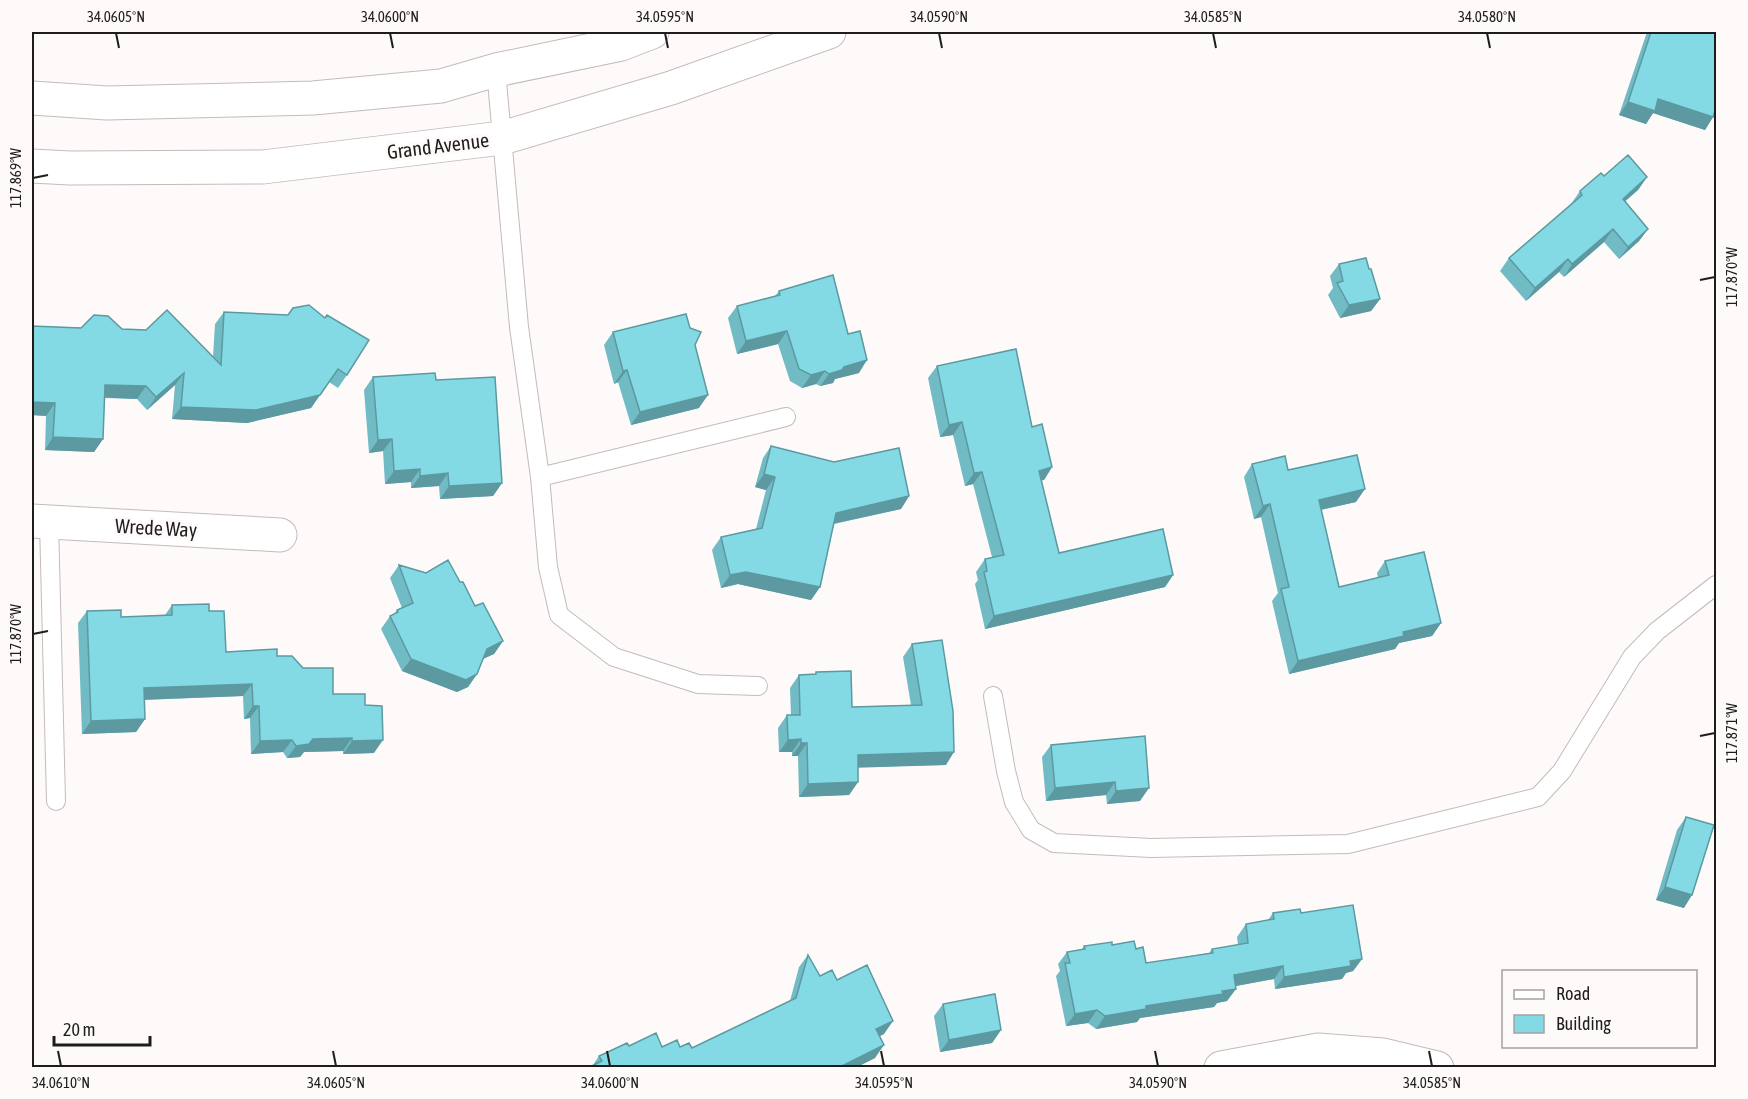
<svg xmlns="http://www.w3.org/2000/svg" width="1748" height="1099" viewBox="0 0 1748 1099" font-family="'Asap Condensed',sans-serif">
  <rect width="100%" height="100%" fill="#fefafa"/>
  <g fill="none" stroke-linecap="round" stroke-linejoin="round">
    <g stroke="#c4bbba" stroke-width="20">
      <path id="service" d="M496,70L519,327L540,477L548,567L559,615L614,657L698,684L758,686
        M540,477L786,417
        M49,522L56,801
        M993,696L1006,771L1014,802L1031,830L1054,843L1151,848L1348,844L1538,797L1562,771L1632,657L1657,631L1716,585"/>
    </g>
    <g stroke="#c4bbba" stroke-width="35">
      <path id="minor" d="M32,521L280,535
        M1221,1068L1318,1050L1383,1055L1437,1068"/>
    </g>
    <g stroke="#c4bbba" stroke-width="35">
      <path id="primary" d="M32,98L107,103L313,98L441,86L496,70L621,44L652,32
        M32,166L70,168L263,167L502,138L671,88L829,32"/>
    </g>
    <use href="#service" stroke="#fff" stroke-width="18"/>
    <use href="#minor" stroke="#fff" stroke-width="33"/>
    <use href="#primary" stroke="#fff" stroke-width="33"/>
  </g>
  <path fill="#71bbc5" d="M1647,32H1716L1713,117L1705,130L1653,113L1646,124L1619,115Z
    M1604,176L1647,177L1638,190L1625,201L1648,229L1639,241L1619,259L1604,242L1564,277L1559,272L1526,301L1500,271L1509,258L1571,205V204L1580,191Z
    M1339,264L1369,269L1380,299L1371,311L1340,318L1328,295L1333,288L1330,276Z
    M779,291L859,373L835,379L833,383L820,386L816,384L802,388L790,381L778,344L737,354L728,318L737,306L775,296Z
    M224,312L288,315L347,375L338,388L329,382L311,408L247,423L172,419L175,385L147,410L137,399L104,398L103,439L94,452L45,450L46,416L32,415V326L122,329L213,357L215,324Z
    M613,332L695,345L699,408L631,425L618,382L614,384L604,345Z
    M937,366L1032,427L1052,467L1044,480H1041L1059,553L1173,575L1165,587L985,629L975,584L978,580L976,572L985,559L992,557L973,484L965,486L953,435L940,437L928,378Z
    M373,377L436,380L502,483L493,496L440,499L439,486L411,488V482L385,484L383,451L369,453L364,390Z
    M771,446L909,496L901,509L834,524L820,587L811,600L738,584L721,588L712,550L721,537L756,529L766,490L755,487L763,458Z
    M1252,464L1288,470L1356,502L1321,510L1339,587L1378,578L1377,573L1385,561L1441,623L1432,636L1399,643L1395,649L1289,674L1272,601L1278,593L1261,517L1254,519L1244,477Z
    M399,565L460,582L475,606L503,641L494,654L483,659L477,674L468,687L457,692L402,671L381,629L390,616L394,614L397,610L402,608L390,578Z
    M172,605L209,611L226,652L277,656L303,668L333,694L365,705L374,753L343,754V751L304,752L300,757L287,758L283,752L251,754L250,718L244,719L243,696L144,700L145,719L136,732L82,734L78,623L87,611L121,617L165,615Z
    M912,644L946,765L858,767V782L849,795L799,797L798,756H792V752H779L778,728L787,715H791L790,688L799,675L815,674L816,672L852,707L911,705L903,657Z
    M1145,736L1140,801L1107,804L1106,795L1046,801L1042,757L1051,745Z
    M1686,817L1684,908L1656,900L1677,830Z
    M1273,913H1301L1362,959L1353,971L1346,973L1342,979L1275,989L1274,979L1236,986L1227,1001L1217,1003L1214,1007L1140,1018L1137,1022L1096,1029L1088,1023L1066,1026L1056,976L1060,971L1058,964L1067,952L1082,949L1084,946L1112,945L1136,949L1146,963L1209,953L1212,949L1238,945L1237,937L1246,924L1268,920Z
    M808,955L820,976L837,980L884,1034L880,1036L875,1058L855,1068H588L593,1065L599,1056L629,1046L692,1048L790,1001L799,967Z
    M943,1004L1001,1030L992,1043L940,1052L934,1016Z"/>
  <path fill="#5c99a0" d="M1658,99L1713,117L1705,130L1653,113L1646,124L1619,115L1628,102Z
    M1647,177L1638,190L1614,211L1623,199Z
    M1613,229L1604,242L1564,277L1572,264Z
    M1648,229L1639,241L1619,259L1628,247Z
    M1568,259L1559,272L1526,301L1535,288Z
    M1380,299L1371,311L1340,318L1349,305Z
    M787,331L778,344L737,354L746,341Z
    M867,360L859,373L835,379L833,383L820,386L829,374L844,367Z
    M627,370L618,382L614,384L623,371Z
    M825,371L816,384L802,388L811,375Z
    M184,373L175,385L147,410L156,397Z
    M105,385L146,386L137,399L96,397Z
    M320,395L311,408L247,423L172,419L181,407Z
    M708,395L699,408L631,425L640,412Z
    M32,402L55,403L46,416L32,415Z
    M962,422L953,435L940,437L949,425Z
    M53,437L103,439L94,452L45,450Z
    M392,439L383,451L369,453L378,440Z
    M1052,467L1044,480L1030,483L1039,471Z
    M420,469L411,482L385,484L394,471Z
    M982,472L973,484L965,486L974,473Z
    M448,473L439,486L411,488L420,476Z
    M764,474L775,477L766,490L755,487Z
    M502,483L493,496L440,499L449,486Z
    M1365,489L1356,502L1310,512L1319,500Z
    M909,496L901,509L827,525L836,513Z
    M1270,504L1261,517L1254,519L1263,506Z
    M746,572L820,587L811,600L738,584L721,588L730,575Z
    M1173,575L1165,587L985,629L994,616Z
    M1441,623L1432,636L1399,643L1395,649L1289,674L1298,661L1403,632Z
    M503,641L494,654L478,661L487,649Z
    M411,659L477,674L468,687L457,692L402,671Z
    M252,684L243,696L135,700L144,688Z
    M253,706H259L250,718L244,719Z
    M145,719L136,732L82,734L91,721Z
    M352,738L343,751L304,752L300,757L287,758L296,746L313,739Z
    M801,739L792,752H779L788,740Z
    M292,740L283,752L251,754L260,741Z
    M383,740L374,753L343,754L352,741Z
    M801,743H807L798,756H792Z
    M954,752L946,765L849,768L858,755Z
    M858,782L849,795L799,797L808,784Z
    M1115,782L1106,795L1046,801L1055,788Z
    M1149,788L1140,801L1107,804L1116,791Z
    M1665,887L1692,895L1684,908L1656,900Z
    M1362,959L1353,971L1346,973L1342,979L1275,989L1284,977Z
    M1283,966L1274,979L1225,988L1234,975Z
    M1236,989L1227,1001L1217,1003L1214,1007L1140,1018L1137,1022L1096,1029L1105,1016L1146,1006Z
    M1097,1010L1088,1023L1066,1026L1075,1014Z
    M893,1021L884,1034L867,1042L876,1029Z
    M1001,1030L992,1043L940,1052L949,1040Z
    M884,1045L875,1058L855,1068H838Z"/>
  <path fill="#83dae5" stroke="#5c99a0" stroke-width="1.5" d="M1651,32H1716V108L1713,117L1658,99L1655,111L1628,102Z
    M1628,155L1647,177L1623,199L1648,229L1628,247L1613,229L1572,264L1568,259L1535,288L1509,258L1582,195L1580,191L1601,173L1604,176Z
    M1366,258L1369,269H1371L1380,299L1349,305L1337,283L1343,281L1339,264Z
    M833,275L848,334L860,331L867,360L844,367L842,370L829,374L825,371L811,375L799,369L787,331L746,341L737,306L780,295L779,291Z
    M309,305L325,318L327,315L369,340L347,375L338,369L320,395L256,410L181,407L184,373L156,397L146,386L105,385L103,439L53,437L55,403L32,402V326L81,328L94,315L108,316L122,329L146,330L167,310L221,365L224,312L288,315L293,308Z
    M686,314L690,328L701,332L695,345L708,395L640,412L627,370L623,371L613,332Z
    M1016,349L1032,427L1042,424L1052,467L1039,471L1059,553L1163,529L1173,575L994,616L984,572L987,571L985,559L1004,555L982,472L974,473L962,422L949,425L937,366Z
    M435,373L436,380L495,377L502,483L449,486L448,473L420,476V469L394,471L392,439L378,440L373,377Z
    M771,446L834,462L899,448L909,496L836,513L820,587L746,572L730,575L721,537L762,528L775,477L764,474Z
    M1357,455L1365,489L1319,500L1339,587L1389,575L1385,561L1424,552L1441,623L1403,632L1404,636L1298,661L1281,589L1289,587L1270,504L1263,506L1252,464L1285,456L1288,470Z
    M448,560L460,582H463L475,606L483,603L503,641L487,649L477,674L466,680L411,659L390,616L398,612L397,610L413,603L399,565L426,573Z
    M209,604V611H224L226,652L277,649V656H292L303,668H333V694H365V705L382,706L383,740L352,741V738L313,739L309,744L296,746L292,740L260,741L259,706H253L252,684L144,688L145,719L91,721L87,611L121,610V617L172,615V605Z
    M942,640L953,711L954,752L858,755V782L808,784L807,743H801V739L788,740L787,715H800L799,675L816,674V672L851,671L852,707L922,705L912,644Z
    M1145,736L1149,788L1116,791L1115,782L1055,788L1051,745Z
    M1686,817L1714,825L1692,895L1665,887Z
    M1353,905L1362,959L1350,961L1351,966L1284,977L1283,966L1234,975L1236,989L1222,991L1223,994L1146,1006V1009L1105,1016L1097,1010L1075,1014L1065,963H1070L1067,952L1085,949L1084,946L1112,942V945L1134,941L1136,949L1143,947L1146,963L1213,953L1212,949L1248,943L1246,924L1274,919L1273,913L1300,909L1301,913Z
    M808,955L820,976L832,970L837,980L867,965L893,1021L876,1029L884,1045L838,1068H588L602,1061L599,1056L627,1043L629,1046L656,1033L662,1047L677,1040L680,1047L689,1043L692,1048L796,998Z
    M995,994L1001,1030L949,1040L943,1004Z"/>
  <path fill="none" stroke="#1f1c1c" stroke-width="2" d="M116,33L119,48M390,33L393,48M665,33L668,48M939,33L942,48M1213,33L1216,48M1487,33L1490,48M33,178L48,175M1700,280L1715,277M33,634L48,631M1700,736L1715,733M58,1051L61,1066M333,1051L336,1066M607,1051L610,1066M881,1051L884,1066M1155,1051L1158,1066M1429,1051L1432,1066"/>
  <g text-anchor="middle" stroke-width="6" stroke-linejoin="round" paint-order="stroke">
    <g font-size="20" fill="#1f1c1c" stroke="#fefafa">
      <text transform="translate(438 146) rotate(-7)" y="7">Grand Avenue</text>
      <text transform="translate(156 528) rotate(3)" y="7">Wrede Way</text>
    </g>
  </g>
  <rect width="1748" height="1099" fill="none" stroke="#fefafa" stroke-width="66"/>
  <rect x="1502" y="970" width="195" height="78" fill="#fefafa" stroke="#a5a1a1" stroke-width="1.5"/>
  <rect x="1514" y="990" width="30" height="9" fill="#ffffff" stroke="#a5a1a1" stroke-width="1.5"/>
  <text x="1556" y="1000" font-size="18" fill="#1f1c1c">Road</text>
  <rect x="1514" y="1015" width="30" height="18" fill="#83dae5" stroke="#a5a1a1" stroke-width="1.5"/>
  <text x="1556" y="1030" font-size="18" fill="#1f1c1c">Building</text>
  <path d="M54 1036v9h96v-9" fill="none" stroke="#1f1c1c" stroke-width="3"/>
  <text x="63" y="1036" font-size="18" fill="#1f1c1c" stroke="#fefafa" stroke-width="4.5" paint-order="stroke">20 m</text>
  <rect x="33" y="33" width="1682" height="1033" fill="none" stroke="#1f1c1c" stroke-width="2"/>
  <g font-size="15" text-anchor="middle" fill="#1f1c1c">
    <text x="116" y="22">34.0605°N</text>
    <text x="390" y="22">34.0600°N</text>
    <text x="665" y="22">34.0595°N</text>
    <text x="939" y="22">34.0590°N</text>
    <text x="1213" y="22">34.0585°N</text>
    <text x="1487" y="22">34.0580°N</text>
    <text transform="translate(16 178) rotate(-90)" y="5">117.869°W</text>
    <text transform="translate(1732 277) rotate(-90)" y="5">117.870°W</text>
    <text transform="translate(16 634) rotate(-90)" y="5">117.870°W</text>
    <text transform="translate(1732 733) rotate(-90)" y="5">117.871°W</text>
    <text x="61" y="1088">34.0610°N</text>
    <text x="336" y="1088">34.0605°N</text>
    <text x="610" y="1088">34.0600°N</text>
    <text x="884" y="1088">34.0595°N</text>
    <text x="1158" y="1088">34.0590°N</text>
    <text x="1432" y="1088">34.0585°N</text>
  </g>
</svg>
